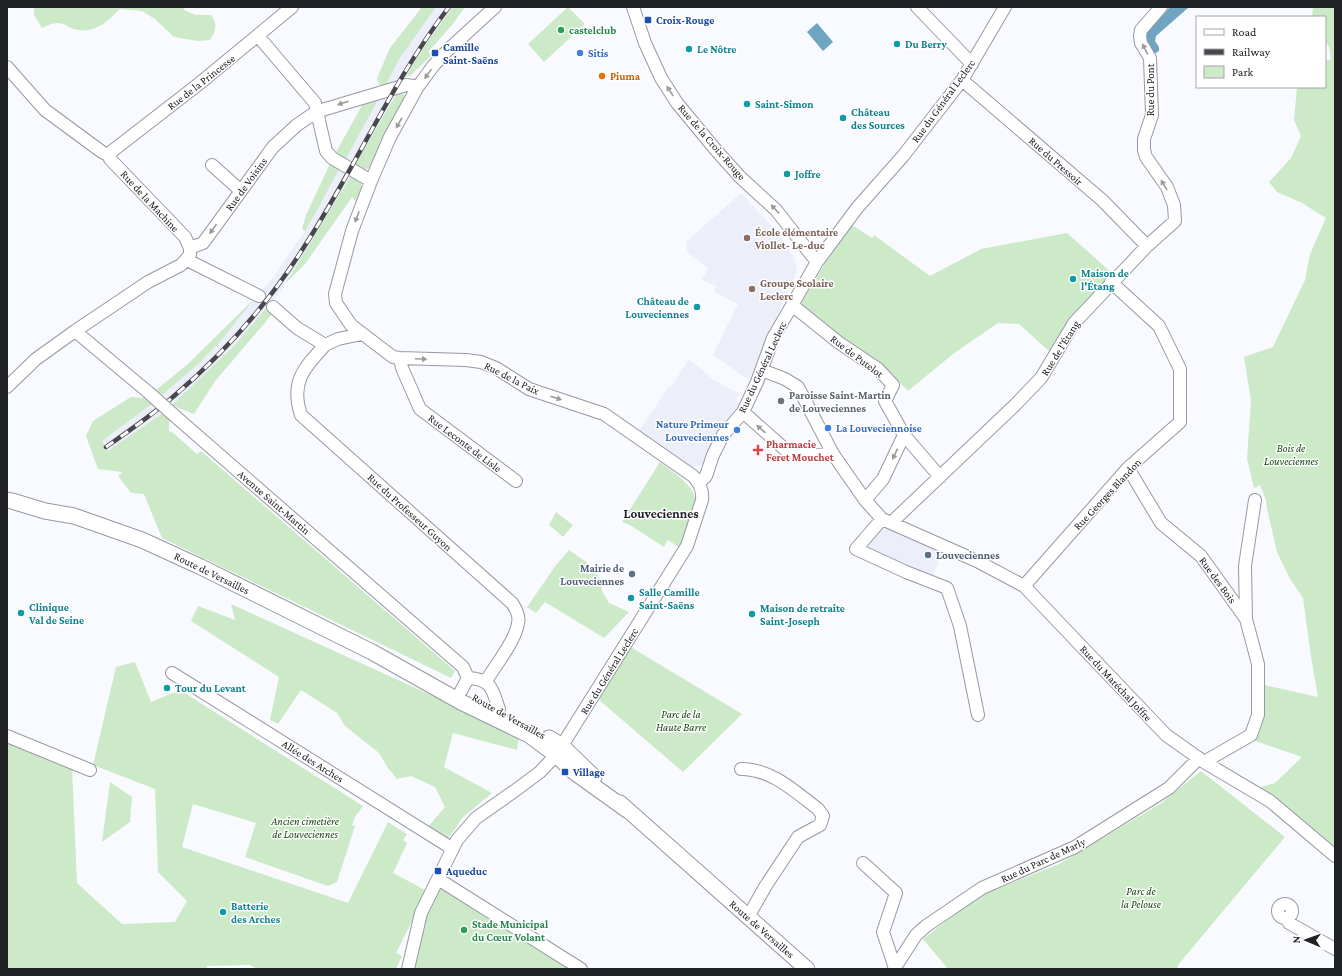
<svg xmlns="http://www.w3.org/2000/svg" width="1342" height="976" viewBox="0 0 1342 976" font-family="'Crimson Pro',serif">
  <rect width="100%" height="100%" fill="#f9faff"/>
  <path fill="#eceefa" d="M422,7H465L452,25L428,52L432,55L411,75L406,77L398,92L403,93L405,96L371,166L365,170L356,168L361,190L352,197L305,264L286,283L268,307L238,355L215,381L194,414L180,409H178L156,390L188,364L255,298L271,280L305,231L302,229L306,215L330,164L340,167L381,88L377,77L390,48Z
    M741,193L776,230L795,259L797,271L749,380L713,355L738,304L714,292L716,286L702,280L708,268L689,253L687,250L686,242Z
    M689,359L714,380L740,394L736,400L742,404L704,465L692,467L639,431L669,386L671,387Z
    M145,396L169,419V431L172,432L123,472L98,469L93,421L131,397L143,398Z
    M886,525L943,551L932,578L863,546Z"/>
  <path fill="#cce9c8" d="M34,7H185L184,10L196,15H211C218,24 216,31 210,40L198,41L174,37L155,19L142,11L120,9C108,21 94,35 74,29C70,28 67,25 63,24C56,21 48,25 42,28L34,15Z
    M422,7H436L399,59L384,88H381L377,79L390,48Z
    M453,7H465L452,25L428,52L432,55L411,75L406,77C419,52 436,30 453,7Z
    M568,7L585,24L544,62L528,44Z
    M1313,7H1335V854L1257,788L1275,783L1302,757L1252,740L1264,716V685L1318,697L1311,657L1303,598L1289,577L1277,552L1267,509L1266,500L1260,485L1254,488L1247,459L1251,401L1244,357L1273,347L1305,280L1310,254L1326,218L1302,203L1277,192L1269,182L1291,158L1301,136L1294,120L1297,87H1325V61L1331,59L1329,47L1325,40V17H1312Z
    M398,92L403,93L405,99L371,166L365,170L356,168L355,164Z
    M379,98L345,160L335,154L365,100Z
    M330,164L340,167L316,212L305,231L302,229L306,215Z
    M353,174L361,180V190L356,202L352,197L305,264L286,283L349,179Z
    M852,225L872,238L874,235L930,276L981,249L1067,233L1113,274L1068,320L1051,353L1019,324L998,323L953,354L908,391L882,365L799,307L826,262Z
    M254,299L218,344L197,365L162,395L156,390L188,364Z
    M267,307L274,312L215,381L194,414L172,405L235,345Z
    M145,396L153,403L102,441L108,451L163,413L169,419V432H172L197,454L201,451L455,671L451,678L162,538L144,494L131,493L118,476L123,472L98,469L86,436L93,421L131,397L143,398Z
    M660,462C672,472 690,482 695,497C697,507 684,538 680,548L668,540L664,547L630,525L622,522Z
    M556,512L573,525L563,537L549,525Z
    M569,550L588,563L601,580L602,591L609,603L629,612L604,638L545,602L536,613L527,607L556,565Z
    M231,604L519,735L517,750L453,733L444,767L492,793L462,818L456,828L447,839L426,829L445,807L435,787L411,776L397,779L388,768L379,753L345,726L337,713L301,690L278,724L270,720L279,677L191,621L198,606L235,620Z
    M629,646L742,714L683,772L599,700Z
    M135,662L151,702L180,690L363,806L355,817L352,825L355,826L337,882L328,886L245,857L256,823L193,804L182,847L348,903L388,822L407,834L403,840L407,843L393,873L427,891L396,953L402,956L396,969H258L250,965L206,966L208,969H7V740L72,767L77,883L122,924L175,922L187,901L158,872L155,789L93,765L116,667Z
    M1201,771L1285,837L1178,965L1177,969H948L923,939L979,896L1059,864L1160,804Z
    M110,782L132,797L130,822L102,842Z
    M445,889L571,969H410L423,918L437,890Z"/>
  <path fill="#6ea5c1" d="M1170,7H1189L1156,36L1155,41L1159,47V51L1154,54L1145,40L1146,33Z
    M817,23L833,42L823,51L807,32Z"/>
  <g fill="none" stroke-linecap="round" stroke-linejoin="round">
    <g stroke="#9698a3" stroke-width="14">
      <path id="minor" d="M633,7L645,43L661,78L677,103L715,149L740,177L776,210L817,262
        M917,7L972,64
        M258,36L315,103L326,151L332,158L371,181
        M7,67L45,110L102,152L110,156
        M962,80L1102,200L1147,246
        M110,156L111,152L200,83L292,7
        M212,165L241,191
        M190,248L203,243L206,239L273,147L297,125L313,114L322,110L406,85L414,86L417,88
        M187,260L259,296
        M792,305L838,342L878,369L893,385L885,401L904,435L883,479L865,500
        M273,307L297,328L325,345L338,339L362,334
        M75,331L148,392
        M325,345C304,368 290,382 301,415L512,603C516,609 520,616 518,623C516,640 495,666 486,681
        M400,358L402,368L420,409L516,481
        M762,370L785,379L798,387L833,454L865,500L882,519L977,561L1024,586L1166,735L1204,762L1270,801L1335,856
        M7,387L36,359L75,331L148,282L181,265L190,255V248L185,237L110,159V156
        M743,412L788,452L814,455L833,454
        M176,417L463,667L468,678
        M904,435L940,477
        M1128,468L1161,523L1201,556L1246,619
        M699,483L706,476L713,455L723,435L743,412L757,382L773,338L817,262L857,208L903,156L962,80L1005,7
        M882,519L856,549L906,572L947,588L960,626L978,715
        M891,523L1016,404L1041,378L1074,323L1147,246L1175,221L1174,205L1167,187L1146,157L1144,150V139L1152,115L1150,58L1141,43L1140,36L1141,30L1161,7
        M1024,586L1128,468L1180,422V369L1159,326L1111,282
        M172,673L453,849
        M468,678C492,679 492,689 499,709
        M461,691L468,678
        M7,736L90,770
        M1204,762L1251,735L1258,715V664L1246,619L1245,566L1255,500
        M741,769C772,769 794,791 818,809L823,816L820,825L798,837L765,887L748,917
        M863,863L896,893L883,932L895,968
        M438,879L581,969
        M1278 911a7 7 0 1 1 14 0a7 7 0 1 1-14 0Z
        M1287,918L1289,923L1335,949
        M408,969L421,913L457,840L476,818L513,792L540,772L556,755L687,546L702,500C703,491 700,483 693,476L604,414L529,389L496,368L481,362L466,360L400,358L393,357L351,325L336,303L335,294L352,231L371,181L390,137L417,88L433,66L449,49L495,7
        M894,969L916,935L926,926L982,888L1075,847L1169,788L1199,758"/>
    </g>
    <g stroke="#9698a3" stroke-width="17">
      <path id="major" d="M7,500L12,501L45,511L74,516L142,540L201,567L372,652L461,702L529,735L556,755L574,772L627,810
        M549,738L562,746L594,777
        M620,803L807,969"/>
    </g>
    <use href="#minor" stroke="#fff" stroke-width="12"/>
    <use href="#major" stroke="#fff" stroke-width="15"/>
    <g stroke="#47484c" stroke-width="4.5">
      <path id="rail" d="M106,447C129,431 152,415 174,396C224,353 269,303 304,247C355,169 392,81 449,7"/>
    </g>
    <use href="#rail" stroke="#fff" stroke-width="3" stroke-dasharray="9" stroke-linecap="butt"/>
    <g stroke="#9698a3" stroke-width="14" stroke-linecap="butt">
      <path id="minor-bridge" d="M148,392L176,417"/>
    </g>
    <use href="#minor-bridge" stroke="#fff" stroke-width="12"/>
  </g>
  <defs><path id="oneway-solid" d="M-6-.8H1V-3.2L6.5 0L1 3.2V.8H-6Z"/></defs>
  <g fill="#9b9b9d">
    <use href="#oneway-solid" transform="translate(1145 49) rotate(-118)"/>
    <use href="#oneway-solid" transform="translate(428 74) rotate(125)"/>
    <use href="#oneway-solid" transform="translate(670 91) rotate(-122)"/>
    <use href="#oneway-solid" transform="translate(343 103) rotate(162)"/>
    <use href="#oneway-solid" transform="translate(399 123) rotate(119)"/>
    <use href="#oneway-solid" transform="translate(1164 185) rotate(-121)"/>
    <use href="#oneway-solid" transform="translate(775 209) rotate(-133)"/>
    <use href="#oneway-solid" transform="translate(357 217) rotate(111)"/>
    <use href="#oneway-solid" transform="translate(213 229) rotate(126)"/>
    <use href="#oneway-solid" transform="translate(421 359) rotate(2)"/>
    <use href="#oneway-solid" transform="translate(556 398) rotate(17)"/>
    <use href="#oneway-solid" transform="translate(761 429) rotate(-139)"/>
    <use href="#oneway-solid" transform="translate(895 454) rotate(115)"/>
  </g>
  <g fill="#1a4fb4" stroke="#fff" stroke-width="1.5">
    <rect x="644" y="16" width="8" height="8" rx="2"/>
    <rect x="431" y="49" width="8" height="8" rx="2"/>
    <rect x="561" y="768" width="8" height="8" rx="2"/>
    <rect x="434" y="867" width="8" height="8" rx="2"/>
  </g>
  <g fill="#2e9e5b" stroke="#fff" stroke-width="1.5">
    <circle cx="561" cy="30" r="4"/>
    <circle cx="464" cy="930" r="4"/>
  </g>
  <g fill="#0f9aa8" stroke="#fff" stroke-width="1.5">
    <circle cx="897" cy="44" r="4"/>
    <circle cx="689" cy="49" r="4"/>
    <circle cx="747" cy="104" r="4"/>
    <circle cx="843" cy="118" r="4"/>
    <circle cx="787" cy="174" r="4"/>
    <circle cx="1073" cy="279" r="4"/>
    <circle cx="697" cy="307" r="4"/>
    <circle cx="631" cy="598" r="4"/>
    <circle cx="21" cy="613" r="4"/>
    <circle cx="752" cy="614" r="4"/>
    <circle cx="167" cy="688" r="4"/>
    <circle cx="223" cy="912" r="4"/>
  </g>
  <g fill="#3f7fe0" stroke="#fff" stroke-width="1.5">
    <circle cx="580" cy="53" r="4"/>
    <circle cx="828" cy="428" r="4"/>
    <circle cx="737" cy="430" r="4"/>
  </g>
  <circle fill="#e8710a" stroke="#fff" stroke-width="1.5" cx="602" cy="76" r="4"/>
  <g fill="#8d6e63" stroke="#fff" stroke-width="1.5">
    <circle cx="747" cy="238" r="4"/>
    <circle cx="752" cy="289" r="4"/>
  </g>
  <circle fill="#6b7280" stroke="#fff" stroke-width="1.5" cx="781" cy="401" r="4"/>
  <path fill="#e0444e" stroke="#fff" stroke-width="1.5" d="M756 444h4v4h4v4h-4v4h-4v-4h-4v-4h4z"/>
  <g fill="#5c6f8a" stroke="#fff" stroke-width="1.5">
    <circle cx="928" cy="555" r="4"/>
    <circle cx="632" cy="574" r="4"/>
  </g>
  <g text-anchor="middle" stroke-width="3" stroke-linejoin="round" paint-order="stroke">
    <g font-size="11" font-weight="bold" fill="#164399" stroke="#fff" text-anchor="start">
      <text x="656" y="24">Croix-Rouge</text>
      <text x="443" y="51">Camille<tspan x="443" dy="13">Saint-Saëns</tspan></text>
      <text x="573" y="776">Village</text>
      <text x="446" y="875">Aqueduc</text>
    </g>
    <g font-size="11" font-weight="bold" fill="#27864d" stroke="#fff" text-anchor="start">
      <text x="569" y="34">castelclub</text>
      <text x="472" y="928">Stade Municipal<tspan x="472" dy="13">du Cœur Volant</tspan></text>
    </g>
    <g font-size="11" font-weight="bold" fill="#0d838f" stroke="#fff" text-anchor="start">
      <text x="905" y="48">Du Berry</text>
      <text x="697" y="53">Le Nôtre</text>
      <text x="755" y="108">Saint-Simon</text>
      <text x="851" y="116">Château<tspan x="851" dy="13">des Sources</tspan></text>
      <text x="795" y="178">Joffre</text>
      <text x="1081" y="277">Maison de<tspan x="1081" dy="13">l'Étang</tspan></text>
      <text x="689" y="305" text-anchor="end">Château de<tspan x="689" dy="13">Louveciennes</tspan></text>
      <text x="639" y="596">Salle Camille<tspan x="639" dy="13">Saint-Saëns</tspan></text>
      <text x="29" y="611">Clinique<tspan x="29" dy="13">Val de Seine</tspan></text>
      <text x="760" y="612">Maison de retraite<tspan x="760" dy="13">Saint-Joseph</tspan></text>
      <text x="175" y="692">Tour du Levant</text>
      <text x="231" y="910">Batterie<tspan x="231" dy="13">des Arches</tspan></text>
    </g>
    <g font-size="11" font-weight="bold" fill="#366cbe" stroke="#fff" text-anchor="start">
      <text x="588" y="57">Sitis</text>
      <text x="729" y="428" text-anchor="end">Nature Primeur<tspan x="729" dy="13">Louveciennes</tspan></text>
      <text x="836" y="432">La Louveciennoise</text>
    </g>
    <g font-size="11" font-weight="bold" fill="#c56008" stroke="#fff" text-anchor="start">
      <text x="610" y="80">Piuma</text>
    </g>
    <g font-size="11" fill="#202125" stroke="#fff">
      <text transform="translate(201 82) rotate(-38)" y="4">Rue de la Princesse</text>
      <text transform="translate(1150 90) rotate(-90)" y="4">Rue du Pont</text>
      <text transform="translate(943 101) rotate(-54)" y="4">Rue du Général Leclerc</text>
      <text transform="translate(712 142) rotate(49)" y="4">Rue de la Croix-Rouge</text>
      <text transform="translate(1056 161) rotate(41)" y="4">Rue du Pressoir</text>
      <text transform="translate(246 184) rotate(-54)" y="4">Rue de Voisins</text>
      <text transform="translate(150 201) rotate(47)" y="4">Rue de la Machine</text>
      <text transform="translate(1060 348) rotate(-58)" y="4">Rue de l'Étang</text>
      <text transform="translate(857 356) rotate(37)" y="4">Rue de Putelot</text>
      <text transform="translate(762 367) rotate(-65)" y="4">Rue du Général Leclerc</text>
      <text transform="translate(512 378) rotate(27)" y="4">Rue de la Paix</text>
      <text transform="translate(465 443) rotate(37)" y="4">Rue Leconte de Lisle</text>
      <text transform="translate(1107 494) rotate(-47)" y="4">Rue Georges Blandon</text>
      <text transform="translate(274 502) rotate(41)" y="4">Avenue Saint-Martin</text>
      <text transform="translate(410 512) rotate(42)" y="4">Rue du Professeur Guyon</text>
      <text transform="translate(212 573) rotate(26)" y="4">Route de Versailles</text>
      <text transform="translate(1218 580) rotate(54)" y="4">Rue des Bois</text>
      <text transform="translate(609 671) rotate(-58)" y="4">Rue du Général Leclerc</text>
      <text transform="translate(1116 683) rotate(47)" y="4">Rue du Maréchal Joffre</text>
      <text transform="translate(509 716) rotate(29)" y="4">Route de Versailles</text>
      <text transform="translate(313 761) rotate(32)" y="4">Allée des Arches</text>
      <text transform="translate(1043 860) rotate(-25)" y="4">Rue du Parc de Marly</text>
      <text transform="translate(762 929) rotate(41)" y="4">Route de Versailles</text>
    </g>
    <g font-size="11" font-weight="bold" fill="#785e54" stroke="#fff" text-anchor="start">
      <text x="755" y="236">École élémentaire<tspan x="755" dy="13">Viollet- Le-duc</tspan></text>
      <text x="760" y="287">Groupe Scolaire<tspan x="760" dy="13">Leclerc</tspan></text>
    </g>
    <g font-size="11" font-weight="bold" fill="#5b616d" stroke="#fff" text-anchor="start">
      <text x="789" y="399">Paroisse Saint-Martin<tspan x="789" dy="13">de Louveciennes</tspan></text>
    </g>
    <g font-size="11" font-weight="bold" fill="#be3a42" stroke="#fff" text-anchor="start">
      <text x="766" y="448">Pharmacie<tspan x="766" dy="13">Feret Mouchet</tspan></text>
    </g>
    <g font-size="11" font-style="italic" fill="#15470e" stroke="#fff">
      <text x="1291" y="452">Bois de<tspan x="1291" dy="13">Louveciennes</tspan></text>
      <text x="681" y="718">Parc de la<tspan x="681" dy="13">Haute Barre</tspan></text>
      <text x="305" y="825">Ancien cimetière<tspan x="305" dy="13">de Louveciennes</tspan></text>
      <text x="1141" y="895">Parc de<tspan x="1141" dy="13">la Pelouse</tspan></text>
    </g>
    <g font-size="11" font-weight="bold" fill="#4e5e75" stroke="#fff" text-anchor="start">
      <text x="936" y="559">Louveciennes</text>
      <text x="624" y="572" text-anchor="end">Mairie de<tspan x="624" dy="13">Louveciennes</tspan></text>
    </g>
    <g font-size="13" font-weight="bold" fill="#202125" stroke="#fff">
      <text x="661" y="518">Louveciennes</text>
    </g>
  </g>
  <rect width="1342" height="976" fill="none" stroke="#202125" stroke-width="16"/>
  <rect x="1196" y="16" width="130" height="72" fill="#ffffff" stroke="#a6a6a8"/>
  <rect x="1204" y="29" width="20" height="6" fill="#ffffff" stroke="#a6a6a8"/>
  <text x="1232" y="36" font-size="12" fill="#202125">Road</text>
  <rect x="1204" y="49" width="20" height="6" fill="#47484c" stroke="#a6a6a8"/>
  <text x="1232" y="56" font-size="12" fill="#202125">Railway</text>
  <rect x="1204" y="66" width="20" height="12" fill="#cce9c8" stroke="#a6a6a8"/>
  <text x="1232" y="76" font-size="12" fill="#202125">Park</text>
  <g transform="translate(1306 940) rotate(272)" stroke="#ffffff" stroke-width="3" paint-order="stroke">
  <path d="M0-3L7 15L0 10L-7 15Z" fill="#202125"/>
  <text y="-6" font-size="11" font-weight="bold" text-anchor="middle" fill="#202125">N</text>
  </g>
</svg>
